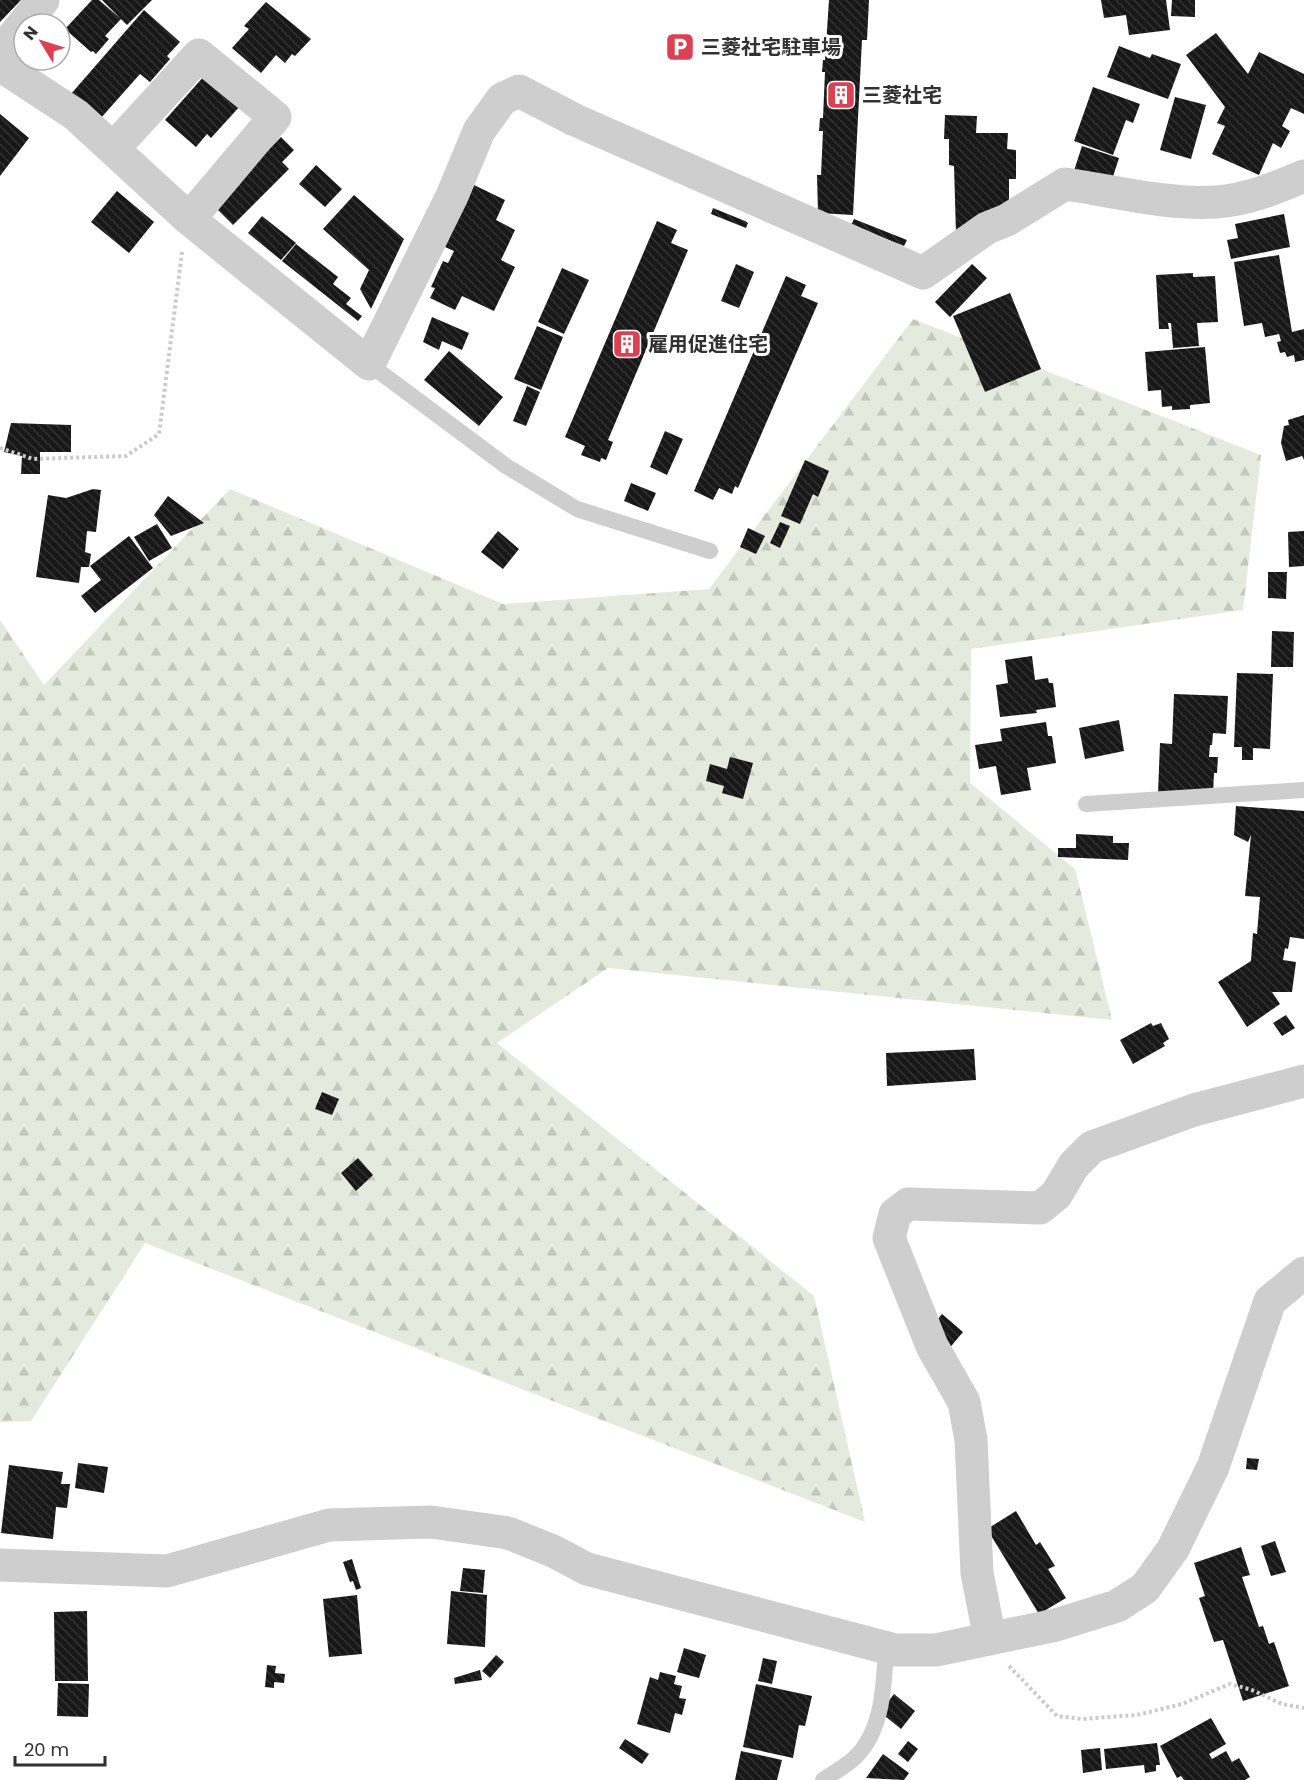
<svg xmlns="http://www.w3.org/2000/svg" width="1304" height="1780" viewBox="0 0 1304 1780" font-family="Poppins,'Noto Sans JP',sans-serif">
  <defs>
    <pattern id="forest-firs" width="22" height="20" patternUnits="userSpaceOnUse" patternTransform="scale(1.5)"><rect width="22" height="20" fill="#e4eadd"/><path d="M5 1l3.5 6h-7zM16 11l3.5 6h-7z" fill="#c4c9be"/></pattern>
    <pattern id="building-back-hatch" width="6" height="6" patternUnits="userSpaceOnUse" patternTransform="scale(1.5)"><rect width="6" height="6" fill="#181818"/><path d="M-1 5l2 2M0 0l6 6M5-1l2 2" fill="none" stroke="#313131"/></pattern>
  </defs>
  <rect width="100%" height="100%" fill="#fff"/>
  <path fill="url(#forest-firs)" d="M913,319L1261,455L1243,610L971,649L970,783L1075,869L1112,1020L608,968L497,1043L814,1296L865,1522L145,1243L31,1421L0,1422V620L44,685L230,489L503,604L709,589Z"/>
  <path fill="url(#building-back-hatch)" d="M0,0H21L0,22Z
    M92,0H99L121,19L105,36L109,39L96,54L93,51L91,52L65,29Z
    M102,0H152L127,25Z
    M829,0H869L867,40H862L853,215L818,213L817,175H821L823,131H819L820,118H823L825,72H822L823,60H825Z
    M1101,0H1166L1170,30L1129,35L1126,15L1104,18Z
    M1172,0H1195V17L1171,16Z
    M266,2L311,39L295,56L292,54L285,63L276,55L261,73L232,48L249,29L244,26Z
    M144,10L180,42L167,56L170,59L150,82L140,74L100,119L71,94Z
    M1216,33L1248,74L1259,52L1304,74V114L1291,108L1282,126L1290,131L1281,148L1273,143L1259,175L1212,154L1225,126L1217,123L1225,107L1186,55Z
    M1119,46L1150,58L1152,54L1181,64L1168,99L1107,77Z
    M205,75L241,105L211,138L207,134L196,147L165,120Z
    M1093,87L1140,104L1133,123L1126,120L1113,155L1074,141Z
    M1175,97L1206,105L1191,159L1160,150Z
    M0,114L29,138L0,176Z
    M945,115L977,116L976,133H1008L1007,149L1016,150V179H1009V213L956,234L954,166L949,165V139H944Z
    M281,137L294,150L282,162L289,169L233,225L217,209V203Z
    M1082,146L1119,158L1109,189L1072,177Z
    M316,165L342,189L325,207L299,184Z
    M474,185L505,200L496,220L515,230L501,260L515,267L494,311L462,296L455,310L430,298L435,288L431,287L443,261L448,263L454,251L445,247Z
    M117,191L154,222L129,253L91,222Z
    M354,195L404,239L371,309L360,289L369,270L323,229Z
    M713,208L745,221L748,223L746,228L711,214Z
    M1284,214L1290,247L1231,259L1227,240L1238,238L1235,224Z
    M262,216L296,243L281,260L248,233Z
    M854,219L907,240L904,246L851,225Z
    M657,221L677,230L671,243L688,250L608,440L613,442L606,460L601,458L600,462L581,455L585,446L565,437Z
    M296,244L338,277L333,284L351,298L346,304L362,316L358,321L282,261Z
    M1279,255L1292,332L1304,329V360L1295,362L1294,355L1287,357L1285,352L1280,353L1277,342L1281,341L1279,334L1265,337L1262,323L1244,326L1234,262Z
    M736,264L754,272L739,308L721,301Z
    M972,264L987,278L950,317L935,302Z
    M562,268L589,280L564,334L538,322Z
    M1193,273V277L1215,276L1218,322L1197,323L1199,346L1173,348L1171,323H1168L1169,329H1159L1156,275Z
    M786,276L806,285L801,296L818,303L738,488L735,486L732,494L719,488L713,500L694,491Z
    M1010,293L1041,369L985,392L953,316Z
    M432,317L469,333L462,350L442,341L439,350L423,342Z
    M537,326L563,337L541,390L514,379Z
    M1205,347L1210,403L1190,405V409L1172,410V406L1162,407L1161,390L1148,391L1145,352Z
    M449,351L503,397L479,426L424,380Z
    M527,386L540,392L526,426L513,421Z
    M1304,415V460L1302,456L1286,461L1281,443L1284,426L1289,425L1288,420Z
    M11,423L71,425V452H40V474H21L22,456L4,452Z
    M665,431L683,439L667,475L650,467Z
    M805,460L829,471L818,497L813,494L800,524L781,516Z
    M631,483L656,493L648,511L624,501Z
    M93,489L101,490L96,532L87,531L85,552L91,554L89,567H81L79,583L36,577L48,495L66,498Z
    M168,496L204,523L171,536L154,515Z
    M780,522L790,526L780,548L770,543Z
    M157,524L172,548L149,561L134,537Z
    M748,528L765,536L756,554L740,547Z
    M498,531L519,549L503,569L481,552Z
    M1304,531V566L1289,567L1288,532Z
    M129,536L153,568L95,613L81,596L101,580L90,566Z
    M1268,572H1287L1286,599L1268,598Z
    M1272,631L1294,632L1293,667H1271Z
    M1032,656L1035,680L1048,678L1049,683H1053L1056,707L1036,710L1037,713L1000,717L996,685L1008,683L1005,660Z
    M1237,673L1273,674L1270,749L1253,748V760H1242V747H1234Z
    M1174,694L1228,696L1226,734L1213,733L1212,745H1210L1209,757H1218L1217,773H1214L1213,795L1158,793L1160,743L1172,744Z
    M1119,720L1124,751L1085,759L1079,728Z
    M1046,722L1048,736H1052L1056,763L1027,768L1031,790L1001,795L996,766L979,769L975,745L1002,741L1000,729Z
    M730,757L753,763L743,799L722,793L724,786L706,781L710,764L727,769Z
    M1236,806L1304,811V939L1290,937L1288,949L1285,948L1283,960L1296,962L1292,992H1272L1280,1004L1247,1027L1218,982L1251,961L1253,933L1257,934L1260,897L1245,896L1251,835L1248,842L1234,835Z
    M1076,834L1113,836V843H1129L1128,860L1058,857V848H1076Z
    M1286,1015L1295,1028L1282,1036L1273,1023Z
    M1151,1023L1153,1026L1161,1023L1169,1039L1163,1043L1165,1046L1133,1064L1120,1040Z
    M974,1049L976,1080L887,1086L886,1053Z
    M322,1092L339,1099L332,1115L315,1109Z
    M358,1158L373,1175L356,1191L341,1173Z
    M942,1314L963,1332L947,1351L926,1333Z
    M1247,1458L1259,1459L1257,1470L1246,1469Z
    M78,1463L108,1467L104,1493L75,1488Z
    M9,1465L63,1472L61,1484H70L67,1508L56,1507L53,1539L1,1533Z
    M1016,1511L1036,1545L1040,1542L1055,1566L1048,1569L1066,1598L1039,1614L987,1529Z
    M1275,1541L1286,1572L1271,1576L1261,1546Z
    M1241,1547L1250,1575L1242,1577L1259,1627L1263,1626L1269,1644L1274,1642L1289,1686L1243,1701L1223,1640L1214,1642L1199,1598L1205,1596L1194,1563Z
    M352,1559L361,1588L356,1590L353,1581L350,1582L343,1562Z
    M463,1568L485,1570L483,1593L460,1591Z
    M451,1591L487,1595L485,1647L447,1644Z
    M357,1595L362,1654L329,1657L323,1599Z
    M87,1611L88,1681H55L54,1612Z
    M684,1648L706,1655L699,1678L677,1672Z
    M496,1655L504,1662L490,1678L482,1671Z
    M763,1658L777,1661L772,1684L758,1681Z
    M267,1665L276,1666L275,1673L285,1674L284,1683L274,1682V1688L265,1687Z
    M480,1670L482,1680L455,1684L454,1678Z
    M660,1672L676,1676L674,1684L682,1686L679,1698L686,1699L682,1715L675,1713L670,1733L637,1724L650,1677L658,1680Z
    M58,1683L89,1684L88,1717L57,1716Z
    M756,1684L812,1696L805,1726L799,1725L793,1758L743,1747Z
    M894,1694L915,1711L901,1729L880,1712Z
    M1211,1718L1226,1744L1209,1754L1212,1759L1226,1751L1232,1762L1239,1758L1250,1777L1245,1780H1184L1181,1776L1177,1778L1160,1746Z
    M625,1739L649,1754L642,1764L619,1748Z
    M908,1741L918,1749L908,1762L898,1754Z
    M1157,1743L1160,1765H1156V1771L1145,1773L1144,1765L1106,1769L1104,1749Z
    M1100,1748L1102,1770L1083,1773L1081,1750Z
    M741,1751L782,1760L777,1780H735Z
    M883,1754L909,1773L904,1780L866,1778Z"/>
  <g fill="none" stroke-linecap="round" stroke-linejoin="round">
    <path stroke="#cbcbcb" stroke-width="4" stroke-dasharray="3 3" stroke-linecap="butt" d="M0,448L33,459L126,456L159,434L182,252
      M1009,1666L1057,1716L1082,1719L1137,1715L1182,1704L1230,1684L1252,1690L1282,1704L1304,1708"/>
    <path stroke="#cecece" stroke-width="16" d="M369,364L506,466L577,509L710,551
      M1086,804L1304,790
      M823,1780C832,1774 842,1768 851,1761C883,1735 884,1686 886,1647"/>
    <path stroke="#cecece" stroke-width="33" d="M0,53L43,0
      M0,65L76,115L189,219L369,364L452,196L479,131L502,99L519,91L575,120L923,273L987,228L1007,220L1065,184C1114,191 1166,205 1216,202C1247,200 1276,188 1304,176
      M113,149L199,55L275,117L189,219
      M0,1565L167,1571L329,1525L431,1522L508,1533L553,1551L587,1569L895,1650H936L1056,1625L1117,1606L1145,1588L1173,1549L1213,1467L1270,1301L1304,1273
      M990,1639L977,1573L971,1440L964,1402L932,1346L889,1238L895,1214L908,1204L1040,1208L1056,1195L1074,1165L1092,1147L1194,1110L1304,1081"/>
  </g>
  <defs>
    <g id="parking-square" transform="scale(1.5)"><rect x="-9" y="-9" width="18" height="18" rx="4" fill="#db4053" stroke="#fff"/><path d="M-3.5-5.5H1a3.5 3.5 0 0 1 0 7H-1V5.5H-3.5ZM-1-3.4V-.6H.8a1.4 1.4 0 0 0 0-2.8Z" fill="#fff"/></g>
    <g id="building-square" transform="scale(1.5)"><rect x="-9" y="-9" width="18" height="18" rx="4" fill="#db4053" stroke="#fff"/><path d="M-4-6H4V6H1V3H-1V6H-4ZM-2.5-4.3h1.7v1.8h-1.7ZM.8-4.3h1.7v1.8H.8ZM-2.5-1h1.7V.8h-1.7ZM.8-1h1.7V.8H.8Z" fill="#fff"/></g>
  </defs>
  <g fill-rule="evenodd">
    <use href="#parking-square" x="680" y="47"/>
    <use href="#building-square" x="841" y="95"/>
    <use href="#building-square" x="627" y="344"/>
  </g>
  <g text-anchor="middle" stroke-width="6" stroke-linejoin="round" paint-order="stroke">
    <g font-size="20" font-weight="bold" fill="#313131" stroke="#fff" text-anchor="start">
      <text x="701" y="54">三菱社宅駐車場</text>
      <text x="862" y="102">三菱社宅</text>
      <text x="648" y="351">雇用促進住宅</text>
    </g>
  </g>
  <g transform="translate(42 42) rotate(308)"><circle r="28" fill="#ffffff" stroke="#adadad" stroke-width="1.5"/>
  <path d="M0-4.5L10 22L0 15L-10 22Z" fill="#db4053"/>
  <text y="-9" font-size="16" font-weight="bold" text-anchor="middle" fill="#313131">N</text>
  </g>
  <path d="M15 1756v9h90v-9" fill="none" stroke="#313131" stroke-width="3"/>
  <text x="24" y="1756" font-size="18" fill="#313131" stroke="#ffffff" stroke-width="4.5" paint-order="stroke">20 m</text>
</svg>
